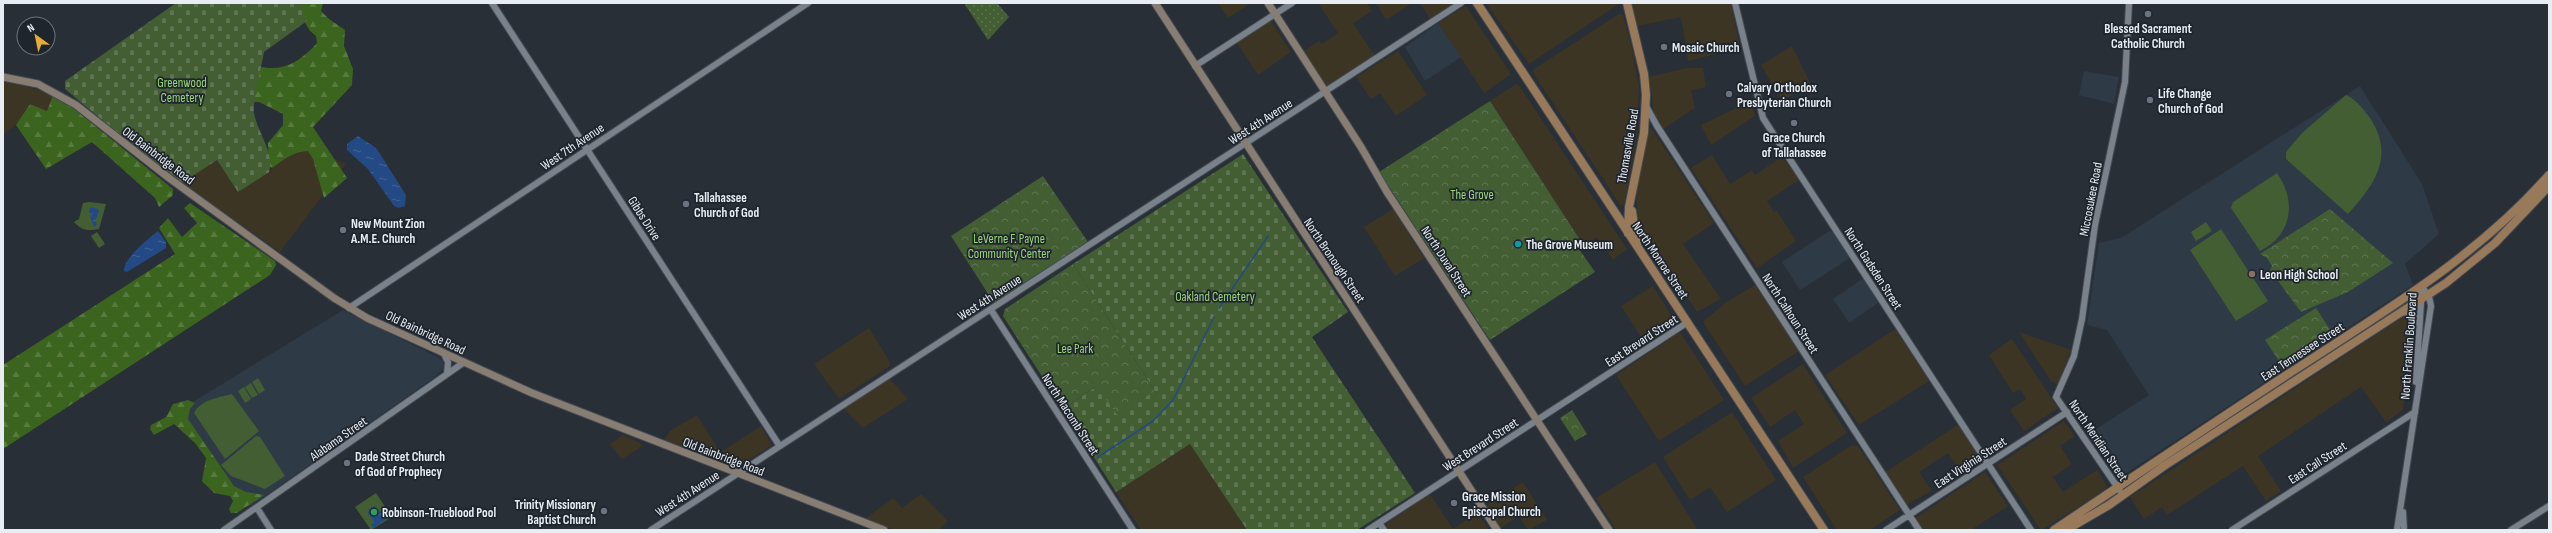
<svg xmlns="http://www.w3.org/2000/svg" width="2552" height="533" viewBox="0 0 2552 533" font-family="'Sofia Sans Condensed',sans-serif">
  <defs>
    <pattern id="forest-firs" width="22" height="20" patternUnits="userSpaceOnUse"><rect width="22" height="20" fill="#3b641e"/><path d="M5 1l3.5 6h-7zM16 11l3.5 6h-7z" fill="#577a3f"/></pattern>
    <pattern id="cemetery-stones" width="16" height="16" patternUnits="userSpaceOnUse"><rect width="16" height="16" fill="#435e33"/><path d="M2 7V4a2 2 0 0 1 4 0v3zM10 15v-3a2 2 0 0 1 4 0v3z" fill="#5e7551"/></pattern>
    <pattern id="park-crowns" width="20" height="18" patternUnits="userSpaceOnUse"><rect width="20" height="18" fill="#435e33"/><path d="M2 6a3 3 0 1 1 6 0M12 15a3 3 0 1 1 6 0" fill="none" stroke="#5e7551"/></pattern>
    <pattern id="garden-dots" width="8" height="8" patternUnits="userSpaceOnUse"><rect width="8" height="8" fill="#435e33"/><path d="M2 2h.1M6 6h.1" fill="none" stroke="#5e7551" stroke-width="1.8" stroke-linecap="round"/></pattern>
    <pattern id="water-ripples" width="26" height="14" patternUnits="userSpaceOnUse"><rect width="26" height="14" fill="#234a85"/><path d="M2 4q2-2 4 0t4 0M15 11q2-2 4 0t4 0" fill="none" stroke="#436497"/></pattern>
  </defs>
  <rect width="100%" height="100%" fill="#282f37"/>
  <path fill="#3d3524" d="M1218,3H1251L1228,18Z
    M1318,3H1367L1372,11L1353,23L1374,55L1327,86L1302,52L1319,41L1322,44L1338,33Z
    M1376,3H1412L1386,20Z
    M1420,3H1454L1430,19Z
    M1486,3H1619V4L1529,64Z
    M1632,3H1731L1740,48L1688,61L1681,17L1637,26Z
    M1466,6L1511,74L1484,93L1438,23Z
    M1619,14L1623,15L1632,48L1639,87L1637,134L1624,205L1621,206L1533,73L1534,69Z
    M1271,21L1291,52L1258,75L1237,43Z
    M1792,46L1810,83L1782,101L1761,65Z
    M1398,51L1427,95L1396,116L1380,93L1371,99L1356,77Z
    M1686,68H1703L1706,87L1691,90L1695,108L1663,129L1654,114L1649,77Z
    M3,82L22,85L53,95L47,111L30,104L21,120L3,135Z
    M1516,84L1519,85L1627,249L1613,260L1597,237L1584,246L1490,101Z
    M1751,101L1755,116L1711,145L1701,125Z
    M1651,128L1714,223L1683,244L1721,299L1697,312L1638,223L1636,188L1648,129Z
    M295,142L346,164L280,252L182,183L217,160L238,191L269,172Z
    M1712,155L1730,184L1752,170L1755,175L1782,157L1799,180L1767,201L1774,212L1777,211L1796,241L1757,268L1691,168Z
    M1393,209L1424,258L1395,276L1364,227Z
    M1755,285L1799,351L1745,386L1703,322L1725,303Z
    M1653,286L1676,323L1645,343L1621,306Z
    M2405,316L2413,325L2403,410L2386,422L2361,387L2258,456L2281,491L2266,501L2243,466L2167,515L2162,507L2144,519L2130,497Z
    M869,328L890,362V366L839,399L814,364Z
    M1895,329L1929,381L1859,425L1825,375Z
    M1680,332L1724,400L1659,441L1616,375Z
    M2019,332L2071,350L2058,385L2051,381Z
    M2012,339L2058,408L2024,431L2010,410L2026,399L2020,389L2013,393L1989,355Z
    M1803,364L1847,433L1793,468L1778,441L1804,424L1795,410L1770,427L1751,398Z
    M890,379L908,399L863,428L845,410L844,407Z
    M1732,412L1776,480L1727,512L1710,487L1690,500L1663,457Z
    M697,415L718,449L707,459L663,442L670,431Z
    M2064,421L2075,436L2060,446L2072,464L2053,477L2063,492L2097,470L2107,486L2106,489L2093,498L2041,530L1997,465Z
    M1959,424L1981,458L1980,462L1961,472L1948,453L1919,472L1932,491L1905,505L1884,473Z
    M761,426L772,445L734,469L712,460L716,455Z
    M623,435L644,445L622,459L610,444Z
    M1190,444L1247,530H1141L1116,492Z
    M1852,445L1858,446L1900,510L1870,530H1837L1803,477Z
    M1655,462L1698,530H1616L1596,498Z
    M1985,472L2008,506L1974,528L1975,530H1923L1915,518Z
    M1523,482L1547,520L1528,530L1519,516L1499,529L1484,507Z
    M921,494L948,521L939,530H895L865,519L893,498L902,508Z
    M1430,494L1453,529L1477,513L1489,530H1388L1385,525Z"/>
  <path fill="#2f3a47" d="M1438,23L1461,57L1425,81L1405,47Z
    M2084,71L2119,77L2114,104L2079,95Z
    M2360,86L2422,184L2439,234L2405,264L2413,285L2120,477L2112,470L2087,435L2149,395L2107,330L2087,325L2099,243L2121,238Z
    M1829,231L1833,232L1850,258L1800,290L1782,262Z
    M1864,278L1878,303L1849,323L1833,299Z
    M343,310L437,357L443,361L444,367L435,377L249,507L180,410Z"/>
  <path fill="#435e33" d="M2346,95C2357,100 2363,109 2370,118C2395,156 2375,184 2348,214L2286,159V152L2302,133Z
    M2277,173C2297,201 2292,236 2260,251L2231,208L2233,202Z
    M89,202L106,204L99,229C88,231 82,231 74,222L79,219L83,203Z
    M2206,222L2212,231L2196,241L2191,232Z
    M2221,229L2268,301L2236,321L2190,250Z
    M97,232L105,244L99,248L91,236Z
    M258,378L265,390L259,394L252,382Z
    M251,383L258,395L252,398L245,387Z
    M244,387L251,399L245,403L238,391Z
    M232,394L259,431L225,459L194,413C200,400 220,397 232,394Z
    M256,436L260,437L285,476L265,489L231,476L221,465Z
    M376,493L392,517L371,530L355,507Z"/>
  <path fill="url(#forest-firs)" d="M301,3H323L321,11L329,19L345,30L344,46L353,69L352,85L313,127L347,178L324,198L313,159L308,151C294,151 283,160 272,168L269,166L268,143L283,125V114L259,102H252L257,66C282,73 300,62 317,43L316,36L310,31L299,13Z
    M53,95L73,108L173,189V195L159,207L155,198L92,142L46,169L16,125L30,104L47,111Z
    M190,203L275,261L276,265L270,275L3,449V365L175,254L159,228L168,218L182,237L197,223L184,208Z
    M188,400L195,403L190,409L188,419L234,486L246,492L264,495L237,513H231L229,509L233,501L230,496L214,493L202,481L206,458L195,443L174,424L154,435L150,429L151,425L166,417L173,404Z"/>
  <path fill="url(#cemetery-stones)" d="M176,3H300L307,21L264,52C262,65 252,102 254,113C257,131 275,154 269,172L238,192L217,160L182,183L150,160L65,89V81Z
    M1243,154L1348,312L1312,337L1415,493L1357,530H1247L1190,444L1116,492L1063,409L1097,386L1155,391L1073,264Z"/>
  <path fill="url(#park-crowns)" d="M1490,101L1584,246L1579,249L1595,272L1490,340L1379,172Z
    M1043,176L1088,242L994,303L951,236Z
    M2330,209L2393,263L2348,292L2301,312L2270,270L2272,266L2267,258L2260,254Z
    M1073,264L1155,391L1117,415L1097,386L1063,409L1003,316L1005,309Z
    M2316,308L2331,331L2281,364L2265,340Z
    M1572,410L1587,434L1575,441L1560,418Z"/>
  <path fill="url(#garden-dots)" d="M964,3H997L1009,17L988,40Z"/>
  <path fill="url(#water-ripples)" d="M358,136L376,148L380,154L406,195L405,206L399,208L394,206L368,169L347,150V144Z
    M90,207L98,209L99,212L95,221L97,225L94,227L90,217L93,213H89Z
    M158,231L166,242V248L127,272L124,271C123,259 149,238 158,231Z
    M375,506L377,511L385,514L388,518L373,528L371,525L374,521L368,514L369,509Z"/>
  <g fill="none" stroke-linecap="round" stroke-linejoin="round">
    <path stroke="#234a85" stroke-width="1.5" d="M1219,308L1268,236
      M1098,457L1153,421L1173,400L1214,317"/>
    <g stroke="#454a51" stroke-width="8">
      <path id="tertiary" d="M492,3L779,445
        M1735,3L1763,118L2031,530
        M1195,66L1292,3
        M1646,106L1657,126L1919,530
        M349,308L808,3
        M991,310L1133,530
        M2402,312L2413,314L2419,323
        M444,354L448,362L447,374
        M2416,382L2422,287
        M2120,491L2056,397L2074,356L2082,319L2095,225L2125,82L2129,3
        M257,508L271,530
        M2403,512L2404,530
        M1379,523L1384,530
        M224,530L463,363
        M651,530L1461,3
        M1368,530L1688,322
        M1886,530L2067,412
        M2232,530L2415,412
        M2397,530L2431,306L2429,296L2422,287
        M2511,530L2549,506"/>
    </g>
    <g stroke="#454a51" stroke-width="9">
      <path id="secondary" d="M1155,3L1497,530
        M1268,3L1361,147L1387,192L1609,530
        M3,77L38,84L76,105L169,178L334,298L367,318L532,393L884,530"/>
    </g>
    <g stroke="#454a51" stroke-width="10">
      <path id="primary" d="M1477,3L1824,530
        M1627,3L1644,74L1646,95L1644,133L1629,207L1628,233
        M1632,211L1637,245
        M2054,530C2136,475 2217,420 2299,367C2388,309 2479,255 2549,175
        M2066,530L2109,505L2164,466L2446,283L2495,243L2549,186"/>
    </g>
    <use href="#tertiary" stroke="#79818b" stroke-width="6"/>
    <use href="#secondary" stroke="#887d72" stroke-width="7"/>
    <use href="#primary" stroke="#987a5a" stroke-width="8"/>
  </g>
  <g fill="#6b7280" stroke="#1e252d" stroke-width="1.5">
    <circle cx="2148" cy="14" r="4"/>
    <circle cx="1664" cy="47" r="4"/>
    <circle cx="1729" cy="94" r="4"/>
    <circle cx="2150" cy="100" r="4"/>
    <circle cx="1794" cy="123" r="4"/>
    <circle cx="686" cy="204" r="4"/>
    <circle cx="343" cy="230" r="4"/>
    <circle cx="347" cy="463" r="4"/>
    <circle cx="1454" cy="503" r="4"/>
    <circle cx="604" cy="511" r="4"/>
  </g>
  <circle fill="#0f9aa8" stroke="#1e252d" stroke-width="1.5" cx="1518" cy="244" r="4"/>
  <circle fill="#8d6e63" stroke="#1e252d" stroke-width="1.5" cx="2252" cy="274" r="4"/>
  <circle fill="#2e9e5b" stroke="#1e252d" stroke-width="1.5" cx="374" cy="512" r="4"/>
  <g text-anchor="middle" stroke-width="3.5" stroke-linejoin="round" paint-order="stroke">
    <g font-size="13" font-weight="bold" fill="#e8edf3" stroke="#1e252d" text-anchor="start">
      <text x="2148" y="33" text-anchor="middle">Blessed Sacrament<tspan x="2148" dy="15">Catholic Church</tspan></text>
      <text x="1672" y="52">Mosaic Church</text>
      <text x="1737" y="92">Calvary Orthodox<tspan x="1737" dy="15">Presbyterian Church</tspan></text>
      <text x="2158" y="98">Life Change<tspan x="2158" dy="15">Church of God</tspan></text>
      <text x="1794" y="142" text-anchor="middle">Grace Church<tspan x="1794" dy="15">of Tallahassee</tspan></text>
      <text x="694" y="202">Tallahassee<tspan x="694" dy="15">Church of God</tspan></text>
      <text x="351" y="228">New Mount Zion<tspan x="351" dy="15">A.M.E. Church</tspan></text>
      <text x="1526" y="249">The Grove Museum</text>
      <text x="2260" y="279">Leon High School</text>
      <text x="355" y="461">Dade Street Church<tspan x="355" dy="15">of God of Prophecy</tspan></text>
      <text x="1462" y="501">Grace Mission<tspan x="1462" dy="15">Episcopal Church</tspan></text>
      <text x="596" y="509" text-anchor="end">Trinity Missionary<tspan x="596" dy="15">Baptist Church</tspan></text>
      <text x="382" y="517">Robinson-Trueblood Pool</text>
    </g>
    <g font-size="13" fill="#9bd677" stroke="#1e252d">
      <text x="182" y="87">Greenwood<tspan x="182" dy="15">Cemetery</tspan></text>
      <text x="1472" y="199">The Grove</text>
      <text x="1009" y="243">LeVerne F. Payne<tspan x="1009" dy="15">Community Center</tspan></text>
      <text x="1215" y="301">Oakland Cemetery</text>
      <text x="1075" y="353">Lee Park</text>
    </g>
    <g font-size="13" fill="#e8edf3" stroke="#1e252d">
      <text transform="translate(1260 121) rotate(-33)" y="5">West 4th Avenue</text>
      <text transform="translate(572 146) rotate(-34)" y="5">West 7th Avenue</text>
      <text transform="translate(1627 146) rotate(-80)" y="5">Thomasville Road</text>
      <text transform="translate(159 155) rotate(37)" y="5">Old Bainbridge Road</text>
      <text transform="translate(2090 199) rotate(-79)" y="5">Miccosukee Road</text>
      <text transform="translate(645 218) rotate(57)" y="5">Gibbs Drive</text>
      <text transform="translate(1335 260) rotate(56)" y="5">North Bronough Street</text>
      <text transform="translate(1661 260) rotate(56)" y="5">North Monroe Street</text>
      <text transform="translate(1447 261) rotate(57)" y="5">North Duval Street</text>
      <text transform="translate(1874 268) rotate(57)" y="5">North Gadsden Street</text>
      <text transform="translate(989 297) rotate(-33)" y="5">West 4th Avenue</text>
      <text transform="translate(1791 313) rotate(57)" y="5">North Calhoun Street</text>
      <text transform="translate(426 332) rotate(25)" y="5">Old Bainbridge Road</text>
      <text transform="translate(1641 340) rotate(-33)" y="5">East Brevard Street</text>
      <text transform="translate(2408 346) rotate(-86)" y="5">North Franklin Boulevard</text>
      <text transform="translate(2302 351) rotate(-33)" y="5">East Tennessee Street</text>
      <text transform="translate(1071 414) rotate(57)" y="5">North Macomb Street</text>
      <text transform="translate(338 438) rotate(-35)" y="5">Alabama Street</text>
      <text transform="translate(2099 440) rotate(56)" y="5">North Meridian Street</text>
      <text transform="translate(1480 444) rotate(-33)" y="5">West Brevard Street</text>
      <text transform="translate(724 456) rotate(21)" y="5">Old Bainbridge Road</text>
      <text transform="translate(1970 462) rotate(-33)" y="5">East Virginia Street</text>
      <text transform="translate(2317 462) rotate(-33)" y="5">East Call Street</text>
      <text transform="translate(687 493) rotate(-33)" y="5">West 4th Avenue</text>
    </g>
  </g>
  <rect width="2552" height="533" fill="none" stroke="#e8edf3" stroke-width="8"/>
  <g transform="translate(36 36) rotate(327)"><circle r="19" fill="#1e252d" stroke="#6f757c"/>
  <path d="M0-3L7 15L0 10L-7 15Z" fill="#e6ad36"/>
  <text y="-6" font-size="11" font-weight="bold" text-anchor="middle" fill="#e8edf3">N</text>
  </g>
</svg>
